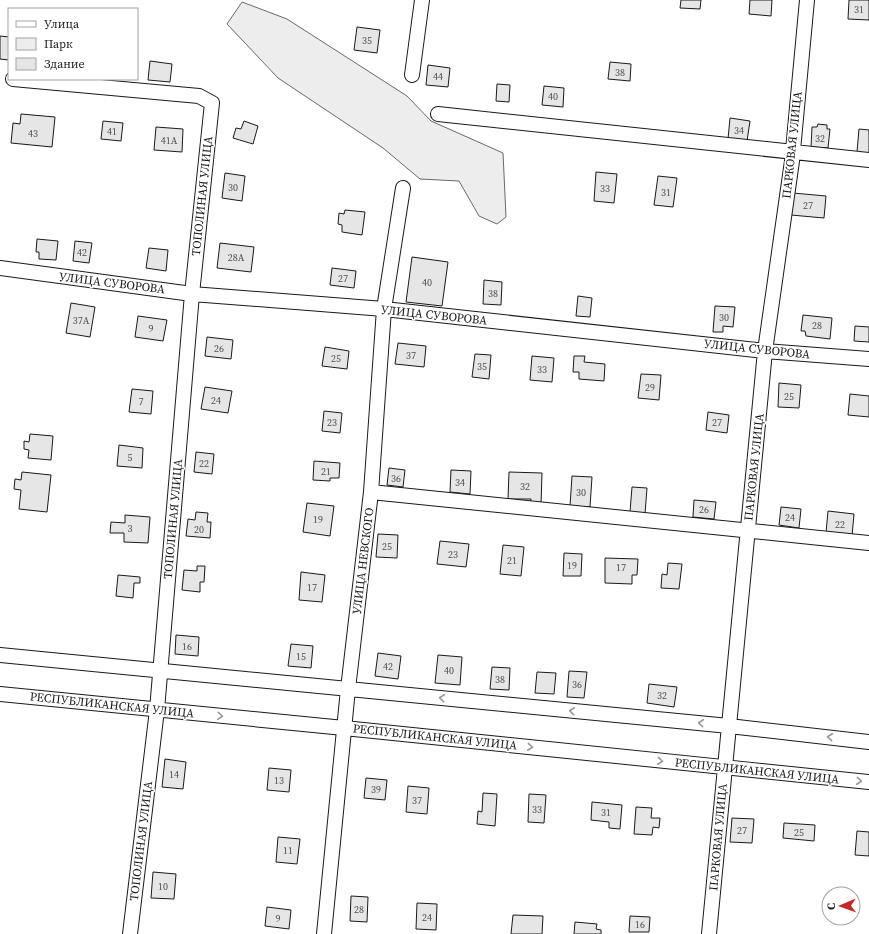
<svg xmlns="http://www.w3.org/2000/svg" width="869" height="934" viewBox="0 0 869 934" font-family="'Source Serif 4',serif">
  <rect width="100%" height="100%" fill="#fff"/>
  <path fill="#ededed" stroke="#6a6a6a" d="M242,2L287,19L407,96L431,121L503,153L506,217L497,224L479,216L459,181L420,179L383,148L278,78L227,24Z"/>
  <path fill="#e6e6e6" stroke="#1a1a1a" d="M681,0H701L700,9L680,8Z
    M750,0H772L771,16L749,14Z
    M849,0H869V20L848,19Z
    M357,27L380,30L377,53L354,50Z
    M0,36L9,37V60L0,59Z
    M150,61L172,64L170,82L148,80Z
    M610,62L631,64L630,81L608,79Z
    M428,65L450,68L448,87L426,85Z
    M497,84L510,85L509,102L496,101Z
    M544,86L564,88L563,107L542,105Z
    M21,114L55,117L52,147L11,143L13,123L20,124Z
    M730,118L750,121L747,141L728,139Z
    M103,121L123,123L121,141L101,139Z
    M244,121L258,126L253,144L233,138L236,128L241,129Z
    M818,124L827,125V129H830L828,148L811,147L812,127H817Z
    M156,127L183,129L182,152L154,150Z
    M859,129L869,130V153L857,152Z
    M596,172L617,174L614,203L594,201Z
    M225,173L245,176L242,201L222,198Z
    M658,176L677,178L673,207L654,205Z
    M793,193L826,196L824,218L791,215Z
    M345,210L365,212L362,235L342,232V225L338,224L339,213L344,214Z
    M37,239L58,241L56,260L39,259V252H36Z
    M75,241L92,243L89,263L73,261Z
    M220,243L254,247L251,272L217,268Z
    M149,248L168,250L166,271L146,268Z
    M412,257L448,262L442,306L406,302Z
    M332,268L356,271L354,288L330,285Z
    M484,280L502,282L501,305L483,304Z
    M578,296L592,298L590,317L576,316Z
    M71,303L95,307L90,337L66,333Z
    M715,306L735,307L733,327L723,326V332H713Z
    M803,315L832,318L830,339L806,336L805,331H801Z
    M138,316L167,320L163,341L135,337Z
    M855,326L869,327V342L854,341Z
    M207,337L233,340L231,359L205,356Z
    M398,343L426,346L424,367L395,364Z
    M325,347L349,351L347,369L322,366Z
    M475,354L491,355L489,379L472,377Z
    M532,356L554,358L552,382L530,380Z
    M574,356H585L584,362L605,364L604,381L579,379V372H573Z
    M641,374L661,375L659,400L638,398Z
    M779,383L801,385L799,408L778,407Z
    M205,387L232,391L228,413L201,409Z
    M132,389L153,391L151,414L129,412Z
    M850,394L869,396V417L848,415Z
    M324,411L342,413L340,433L322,431Z
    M708,412L729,415L727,433L706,430Z
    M30,434L53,436L51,460L28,458L29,450L24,449V441L29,442Z
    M119,445L143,448L142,468L117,466Z
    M196,452L214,454L212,474L194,472Z
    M314,461L340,463L339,478H330V481L313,480Z
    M389,468L405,470L403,487L387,485Z
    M451,470L471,471L470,494L450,492Z
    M22,472L51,475L47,512L19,509L21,490L14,489L15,479L21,480Z
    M509,472L542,473L541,505H530L531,499H508Z
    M572,476L592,477L590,507L570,506Z
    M632,487L647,488L645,514L630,512Z
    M694,500L716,502L714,519L693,517Z
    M307,503L334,506L330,536L303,532Z
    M781,507L801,509L799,528L779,525Z
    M828,511L854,514L852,536L826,533Z
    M196,512L208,513L207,522H211L210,538L186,536L188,519L195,520Z
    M125,515L150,517L148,543L124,542V533H110L111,522L125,523Z
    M378,534L398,535L397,558L376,557Z
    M440,541L469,544L466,567L437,564Z
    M503,545L524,547L521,576L500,574Z
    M564,553L582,554L581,576H563Z
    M605,558L638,559L637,575H632V584L605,583Z
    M668,563L682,564L679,589L661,588L662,574L667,575Z
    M197,566H205L204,582H200V592L182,590L184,570L197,571Z
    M301,572L325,575L322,602L299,600Z
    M118,575L140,577V583H134L133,598L116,596Z
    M176,635L199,637L198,656L175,654Z
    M291,644L313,646L311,668L288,666Z
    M378,653L401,656L398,679L375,676Z
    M438,655L462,657L460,685L435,683Z
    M492,667L510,668L509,690L490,689Z
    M569,671L587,672L584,698L567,697Z
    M537,672L556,673L554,694L535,693Z
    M649,684L677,687L674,707L647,703Z
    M165,759L186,762L183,789L162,787Z
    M269,768L291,770L289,792L267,790Z
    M366,778L387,780L385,800L364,798Z
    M408,786L429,788L427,814L406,812Z
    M483,793L497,794L495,826L477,824L478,811L482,812Z
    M529,794L546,795L544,823L528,822Z
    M592,802L622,805L620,829L609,828V822L591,820Z
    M636,807L652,808L651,818H660L659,828L653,827L652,835L634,834Z
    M732,818L754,819L752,843L730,842Z
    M784,823L815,825L814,841L783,838Z
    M857,831L869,832V856L855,855Z
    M278,837L300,839L297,864L276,862Z
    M153,872L176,874L174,899L151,898Z
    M351,896L368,897L367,922L350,921Z
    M417,903L437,904L436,930L416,929Z
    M267,907L291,910L289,929L265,926Z
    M513,915L543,916L542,934H511Z
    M630,916L650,917L649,932H629Z
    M575,922L597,924L596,929L601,930V934H574Z"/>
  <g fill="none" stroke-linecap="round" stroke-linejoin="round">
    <g stroke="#1a1a1a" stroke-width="16">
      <path id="minor" d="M412,75L422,0
        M13,79L199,96L212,103L192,294L157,710L130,934
        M438,114L869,160
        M0,268L192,294L384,309L765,351L869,359
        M371,492L869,543
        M0,655L729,726L869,742
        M0,694L344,728L869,782
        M324,934L348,689L371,492L384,309L403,188
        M709,934L765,351L792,161L807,0"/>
    </g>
    <use href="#minor" stroke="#fff" stroke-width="14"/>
  </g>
  <defs><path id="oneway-chevron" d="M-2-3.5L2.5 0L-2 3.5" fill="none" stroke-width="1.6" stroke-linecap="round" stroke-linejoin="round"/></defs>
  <g stroke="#989898">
    <use href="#oneway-chevron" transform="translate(442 698) rotate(-174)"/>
    <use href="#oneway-chevron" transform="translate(572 711) rotate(-174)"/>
    <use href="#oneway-chevron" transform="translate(220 716) rotate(5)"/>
    <use href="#oneway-chevron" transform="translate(701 723) rotate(-174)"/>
    <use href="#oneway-chevron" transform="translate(830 737) rotate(-174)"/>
    <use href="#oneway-chevron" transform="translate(530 747) rotate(6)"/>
    <use href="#oneway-chevron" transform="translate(660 761) rotate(6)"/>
    <use href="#oneway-chevron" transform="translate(859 781) rotate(6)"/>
  </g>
  <g text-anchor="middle" stroke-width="3" stroke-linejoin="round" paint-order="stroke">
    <g font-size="10" fill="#4d4d4d">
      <text x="859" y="13">31</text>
      <text x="367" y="44">35</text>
      <text x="620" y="76">38</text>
      <text x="438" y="80">44</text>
      <text x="553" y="100">40</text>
      <text x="739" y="134">34</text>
      <text x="112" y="135">41</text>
      <text x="33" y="137">43</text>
      <text x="820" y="142">32</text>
      <text x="169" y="144">41А</text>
      <text x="233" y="191">30</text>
      <text x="605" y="192">33</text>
      <text x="666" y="196">31</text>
      <text x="808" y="209">27</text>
      <text x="82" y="256">42</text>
      <text x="236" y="261">28А</text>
      <text x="343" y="282">27</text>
      <text x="427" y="286">40</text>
      <text x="493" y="297">38</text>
      <text x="724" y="321">30</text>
      <text x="81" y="324">37А</text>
      <text x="817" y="329">28</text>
      <text x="151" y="332">9</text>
      <text x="219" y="352">26</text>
      <text x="411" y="359">37</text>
      <text x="336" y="362">25</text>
      <text x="482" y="370">35</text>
      <text x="542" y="373">33</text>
      <text x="650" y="391">29</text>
      <text x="789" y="400">25</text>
      <text x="216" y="404">24</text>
      <text x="141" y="405">7</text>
      <text x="332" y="426">23</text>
      <text x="717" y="426">27</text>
      <text x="130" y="461">5</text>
      <text x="204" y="467">22</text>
      <text x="326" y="475">21</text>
      <text x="396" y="482">36</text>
      <text x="460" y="486">34</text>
      <text x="525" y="490">32</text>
      <text x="581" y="496">30</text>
      <text x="704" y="513">26</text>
      <text x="790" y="521">24</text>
      <text x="318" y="523">19</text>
      <text x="840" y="528">22</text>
      <text x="130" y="532">3</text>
      <text x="199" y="533">20</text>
      <text x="387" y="550">25</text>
      <text x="453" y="558">23</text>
      <text x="512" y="564">21</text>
      <text x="572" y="569">19</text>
      <text x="621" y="571">17</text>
      <text x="312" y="591">17</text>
      <text x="187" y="650">16</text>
      <text x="301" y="660">15</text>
      <text x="388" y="670">42</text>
      <text x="449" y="674">40</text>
      <text x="500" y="683">38</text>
      <text x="577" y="688">36</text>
      <text x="662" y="699">32</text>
      <text x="174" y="778">14</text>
      <text x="279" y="784">13</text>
      <text x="376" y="793">39</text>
      <text x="417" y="804">37</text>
      <text x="537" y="813">33</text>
      <text x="606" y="816">31</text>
      <text x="742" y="834">27</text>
      <text x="799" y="836">25</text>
      <text x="288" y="854">11</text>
      <text x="163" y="890">10</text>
      <text x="359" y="913">28</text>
      <text x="427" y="921">24</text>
      <text x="278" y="922">9</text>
      <text x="640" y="928">16</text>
    </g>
    <g font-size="12" fill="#1a1a1a" stroke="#fff">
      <text transform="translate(792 145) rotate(-84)" y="4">ПАРКОВАЯ УЛИЦА</text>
      <text transform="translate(202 196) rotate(-84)" y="4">ТОПОЛИНАЯ УЛИЦА</text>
      <text transform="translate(112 283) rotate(7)" y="4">УЛИЦА СУВОРОВА</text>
      <text transform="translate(434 315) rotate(6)" y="4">УЛИЦА СУВОРОВА</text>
      <text transform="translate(757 349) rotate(6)" y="4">УЛИЦА СУВОРОВА</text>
      <text transform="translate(754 467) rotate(-84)" y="4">ПАРКОВАЯ УЛИЦА</text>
      <text transform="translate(173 519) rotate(-85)" y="4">ТОПОЛИНАЯ УЛИЦА</text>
      <text transform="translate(363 561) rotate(-83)" y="4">УЛИЦА НЕВСКОГО</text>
      <text transform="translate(112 705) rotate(6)" y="4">РЕСПУБЛИКАНСКАЯ УЛИЦА</text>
      <text transform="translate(435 737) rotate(6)" y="4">РЕСПУБЛИКАНСКАЯ УЛИЦА</text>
      <text transform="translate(757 771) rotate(6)" y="4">РЕСПУБЛИКАНСКАЯ УЛИЦА</text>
      <text transform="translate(718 837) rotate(-85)" y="4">ПАРКОВАЯ УЛИЦА</text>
      <text transform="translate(141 841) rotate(-83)" y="4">ТОПОЛИНАЯ УЛИЦА</text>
    </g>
  </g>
  <rect x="8" y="8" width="130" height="72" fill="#ffffff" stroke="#a3a3a3"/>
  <rect x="16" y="21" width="20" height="6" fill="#ffffff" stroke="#a3a3a3"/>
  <text x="44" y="28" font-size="12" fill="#1a1a1a">Улица</text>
  <rect x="16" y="38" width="20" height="12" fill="#ededed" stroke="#a3a3a3"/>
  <text x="44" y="48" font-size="12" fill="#1a1a1a">Парк</text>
  <rect x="16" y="58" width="20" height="12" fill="#e6e6e6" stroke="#a3a3a3"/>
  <text x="44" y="68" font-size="12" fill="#1a1a1a">Здание</text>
  <g transform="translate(841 906) rotate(268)"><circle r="19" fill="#ffffff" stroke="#a3a3a3"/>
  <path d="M0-3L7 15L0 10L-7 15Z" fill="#c62828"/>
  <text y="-6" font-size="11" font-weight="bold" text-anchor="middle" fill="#1a1a1a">С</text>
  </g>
</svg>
